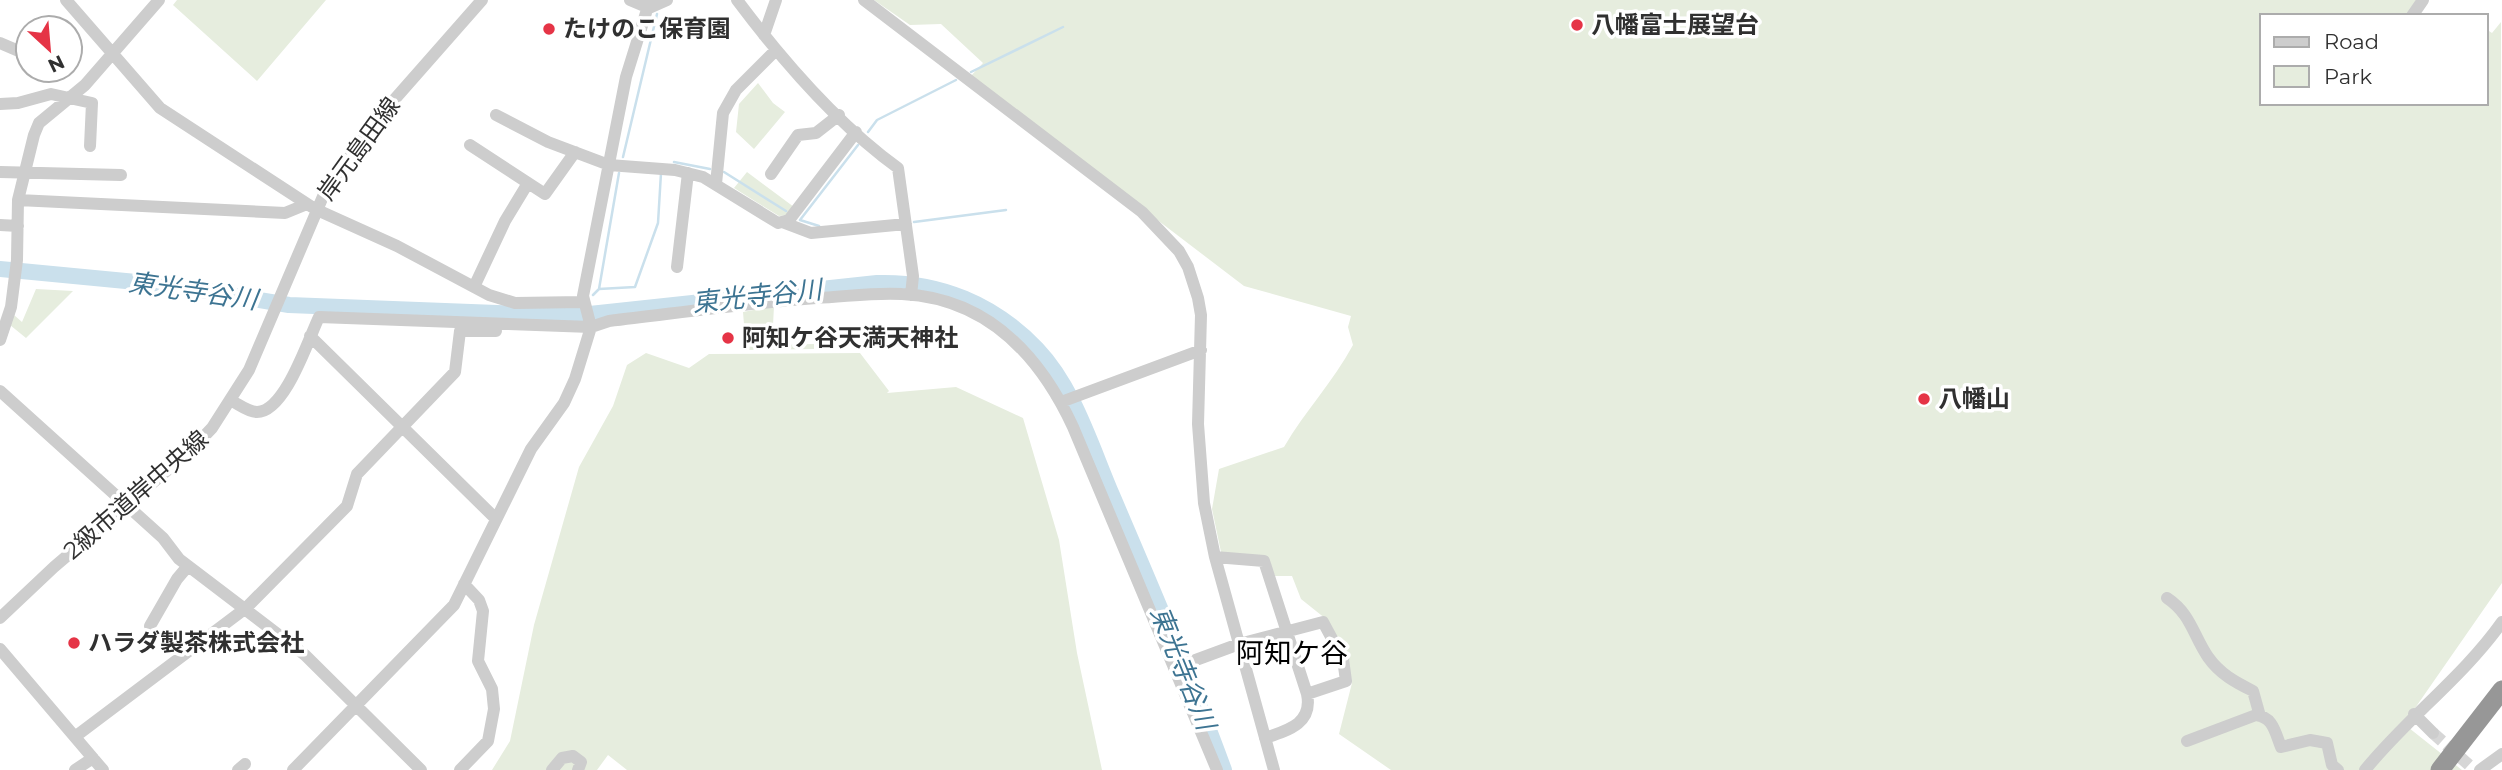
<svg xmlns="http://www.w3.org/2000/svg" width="2502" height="770" viewBox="0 0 2502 770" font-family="Montserrat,'Noto Sans JP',sans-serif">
  <rect width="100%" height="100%" fill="#fff"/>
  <path fill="#e6edde" d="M177,0H326L257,81L173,5Z
    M874,0H2424L2411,16H2262V103H2486V29L2492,33L2501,22L2502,583L2404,724L2462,770H1391L1339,734L1352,683L1326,619L1301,599L1292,576H1275L1267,558L1221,552L1212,509L1219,469L1284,447C1305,411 1333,382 1353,345L1348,327L1351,316L1244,286L970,77L983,63L941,24L910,25Z
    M758,83L773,103L785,112L754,149L736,132L739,104Z
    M747,172L794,207L788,215L779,216L734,188Z
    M36,289L73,291L26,338L10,325L14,315L22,322Z
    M774,306L772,345L814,344V349L746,350L743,312Z
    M646,353L689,368L709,354L860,353L889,391L887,393L956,387L1023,418L1059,540L1077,653L1102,770H627L608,755L597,770H492L510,741L534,625L579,467L613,406L627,365Z"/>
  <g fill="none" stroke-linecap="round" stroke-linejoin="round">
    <path stroke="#cae0ec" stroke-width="2.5" d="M971,72L1063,27
      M868,132L877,120L956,80
      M623,157L657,14
      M674,162L710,169
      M724,172L786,211
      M914,222L1006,210
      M819,226L800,220L858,145
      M599,289L635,287L658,223L661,173
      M593,295L599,289L619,173"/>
    <path stroke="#cae0ec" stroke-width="16" d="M0,269L178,286L289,305L571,316L877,283C939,281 994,304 1037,349C1074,388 1091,446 1112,495C1151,586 1190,677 1224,770"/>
    <path stroke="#d6d6d6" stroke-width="12" stroke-dasharray="12 6" stroke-linecap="butt" d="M2433,733L2469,765"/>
    <path stroke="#cdcdcd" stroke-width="12" d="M66,0L160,108L315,209L397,246L489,295L515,303L583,302
      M630,0L649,8L667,0
      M737,0C782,60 837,124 898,168L913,276L911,295
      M864,0L1142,212L1179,251L1188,267L1198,298L1201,315L1198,424L1204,503L1215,557L1274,770
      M2412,16L2423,0
      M764,35L776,0
      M0,43L28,55
      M0,104L18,103L51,94L92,103L90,146
      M496,115L548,142L609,165L675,170L703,177L778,223L789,220L856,132
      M470,145L545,194L575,152
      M0,172L121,175
      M771,174L798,135L816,133L839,115
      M716,184L723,113L736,90L776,50
      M18,200L285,213L307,204
      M782,222L811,233L906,224
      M0,225L18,226
      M677,267L688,173
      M474,287L505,221L528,183
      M310,336L496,519
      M0,340L11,307L17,260L18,200L34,135L39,123L85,85L159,0
      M0,391L163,538L179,559L305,655L421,770
      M232,401C240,405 248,412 257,412C285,412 308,340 319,317L591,327L609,321C678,313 747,303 816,298C844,297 874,292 902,294C987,298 1039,354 1073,427L1217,770
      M1061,402L1201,350
      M1215,557L1264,561L1307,694C1313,723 1289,730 1265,738
      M2167,598C2191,614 2193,635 2208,657C2220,674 2235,682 2253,691L2260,716
      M0,618L54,567L191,450L212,428L249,370L327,187L379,117L482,0
      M150,626L177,579L188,566
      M0,649L103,770
      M1174,668L1239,644L1323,622L1343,659L1346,681L1307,694
      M2414,714L2433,733
      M76,736L246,608L347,506L357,474L455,372L460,331H496
      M2187,741L2256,715C2273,717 2275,732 2281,747L2310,740L2327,743L2332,765L2338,770
      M75,770L93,758
      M238,770L245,764
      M293,770L454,605L531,449L564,403L575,379L591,327L583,296L626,77L650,0
      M460,770L488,741L494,709L492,689L478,661L483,611L479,600L464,584
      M552,770L562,758L573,756L581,762L578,770
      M2365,770C2408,717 2463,677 2502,622
      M2480,770L2502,754"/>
    <path stroke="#979797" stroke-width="19" d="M2440,770L2502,690"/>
  </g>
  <g fill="#e53446" stroke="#fff" stroke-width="2.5">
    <circle cx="1577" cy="25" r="7"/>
    <circle cx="549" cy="29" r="7"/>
    <circle cx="728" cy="338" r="7"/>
    <circle cx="1924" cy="399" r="7"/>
    <circle cx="74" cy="643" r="7"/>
  </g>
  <g text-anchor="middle" stroke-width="7" stroke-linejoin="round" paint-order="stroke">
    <g font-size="24" font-weight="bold" fill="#303030" stroke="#fff" text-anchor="start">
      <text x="1591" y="33">八幡富士展望台</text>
      <text x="563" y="37">たけのこ保育園</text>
      <text x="742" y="346">阿知ケ谷天満天神社</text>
      <text x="1938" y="407">八幡山</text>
      <text x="88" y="651">ハラダ製茶株式会社</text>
    </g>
    <g font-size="24" fill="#303030" stroke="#fff">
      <text transform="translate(359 149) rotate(-54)" y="8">岸元島田線</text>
      <text transform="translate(136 495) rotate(-41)" y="8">2級市道岸中央線</text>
    </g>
    <g font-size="26" font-style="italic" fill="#3d7492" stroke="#fff">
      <text transform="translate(193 291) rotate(8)" y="9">東光寺谷川</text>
      <text transform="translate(757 296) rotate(-6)" y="9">東光寺谷川</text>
      <text transform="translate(1183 668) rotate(68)" y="9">東光寺谷川</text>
    </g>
    <g font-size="28" fill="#000" stroke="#fff">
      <text x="1292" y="663">阿知ケ谷</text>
    </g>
  </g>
  <rect x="2260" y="14" width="228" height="91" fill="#ffffff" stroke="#acacac" stroke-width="2"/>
  <rect x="2274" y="37" width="35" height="10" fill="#cdcdcd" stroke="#acacac" stroke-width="2"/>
  <text x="2324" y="49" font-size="21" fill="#303030">Road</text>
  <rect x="2274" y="66" width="35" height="21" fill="#e6edde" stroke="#acacac" stroke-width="2"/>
  <text x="2324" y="84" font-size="21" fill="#303030">Park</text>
  <g transform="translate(49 49) rotate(154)"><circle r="33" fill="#ffffff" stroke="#acacac" stroke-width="2"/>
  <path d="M0-5L12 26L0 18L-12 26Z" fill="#e53446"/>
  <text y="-10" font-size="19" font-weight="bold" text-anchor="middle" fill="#303030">N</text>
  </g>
</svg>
